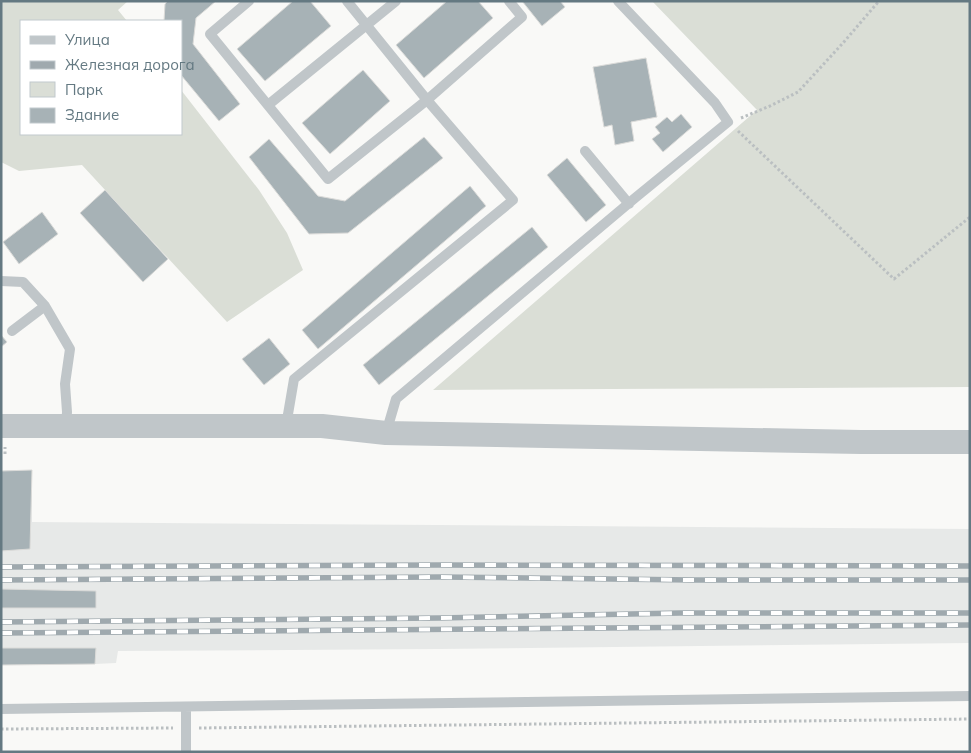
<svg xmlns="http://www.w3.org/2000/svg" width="971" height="753" viewBox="0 0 971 753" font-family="Mulish,sans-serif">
  <rect width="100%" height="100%" fill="#f9f9f7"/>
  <path fill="#e7e9e8" d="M32,470V522L970,529V643L439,649L118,651L116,663L95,664L96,648L1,649V471Z"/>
  <path fill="#daded6" d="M1,1H128L118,10L127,21H21V134H181V90L259,190L287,233L303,270L227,322L82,165L19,171L1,162Z
    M652,1H970V387L433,390L757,110Z"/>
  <path fill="#a7b2b6" stroke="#dbdbd9" d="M168,1H216L196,18L193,44L240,104L219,121L181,75V21H164L165,4Z
    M293,1H310L331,26L265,81L237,49Z
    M447,1H478L493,18L424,78L396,45Z
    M522,1H560L565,7L542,26Z
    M646,58L657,117L631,122L634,141L615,145L612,125L604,127L593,67Z
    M363,70L390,101L330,154L302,123Z
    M681,114L692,127L663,152L652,139L660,133L655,127L667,117L672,122Z
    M424,137L443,158L348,233L309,234L249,157L269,139L318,196L345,201Z
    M567,158L606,205L586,222L547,175Z
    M470,186L486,206L318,349L302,330Z
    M105,190L168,259L143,282L80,213Z
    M42,212L58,234L19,264L3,242Z
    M532,227L548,247L379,385L363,365Z
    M1,335L7,342L1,347Z
    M269,338L290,364L264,385L242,359Z
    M32,470L30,549L1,551V471Z
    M1,589L96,591V608H1Z
    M1,648H96L95,664L1,665Z"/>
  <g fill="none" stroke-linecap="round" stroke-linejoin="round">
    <path stroke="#babfc1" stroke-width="3" stroke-dasharray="2.5 2.5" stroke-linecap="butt" d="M741,118L770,106L798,92L843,43L879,1
      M738,131L894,279L970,217
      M5,454V447
      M199,728L970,719
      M1,729L173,728"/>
    <path stroke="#c0c6c9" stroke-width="10" d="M249,1L210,34L328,179L427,100L522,17L509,1
      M268,105L396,1
      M585,151L629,204
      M1,281L23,282L45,306L70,349L65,384L67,412L66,426
      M12,331L45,306
      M286,426L294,379L513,200L427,100L347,1
      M386,433L396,399L635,198L728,122L715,103L618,1
      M186,707V752
      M1,709L970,696"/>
    <path stroke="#c0c6c9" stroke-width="24" d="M1,426H322L386,433L861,442H970"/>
    <g stroke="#9fa9ae" stroke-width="5.5">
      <path id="rail" d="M1,567L441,565L970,566
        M1,580L440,577L693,580H970
        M1,622L440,618L680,613H970
        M1,633L970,625"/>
    </g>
    <use href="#rail" stroke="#fff" stroke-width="4" stroke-dasharray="11" stroke-linecap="butt"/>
  </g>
  <rect width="971" height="753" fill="none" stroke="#647982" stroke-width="5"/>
  <rect x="20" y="20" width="162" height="115" fill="#ffffff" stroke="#c1c9cd"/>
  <rect x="30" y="36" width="25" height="8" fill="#c0c6c9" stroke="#c1c9cd"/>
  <text x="65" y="45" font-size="15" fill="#647982">Улица</text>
  <rect x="30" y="61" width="25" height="8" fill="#9fa9ae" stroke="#c1c9cd"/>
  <text x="65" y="70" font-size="15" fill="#647982">Железная дорога</text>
  <rect x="30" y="82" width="25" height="15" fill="#daded6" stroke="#c1c9cd"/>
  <text x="65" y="95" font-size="15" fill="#647982">Парк</text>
  <rect x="30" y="108" width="25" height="15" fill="#a7b2b6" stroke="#c1c9cd"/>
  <text x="65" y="120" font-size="15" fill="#647982">Здание</text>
</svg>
